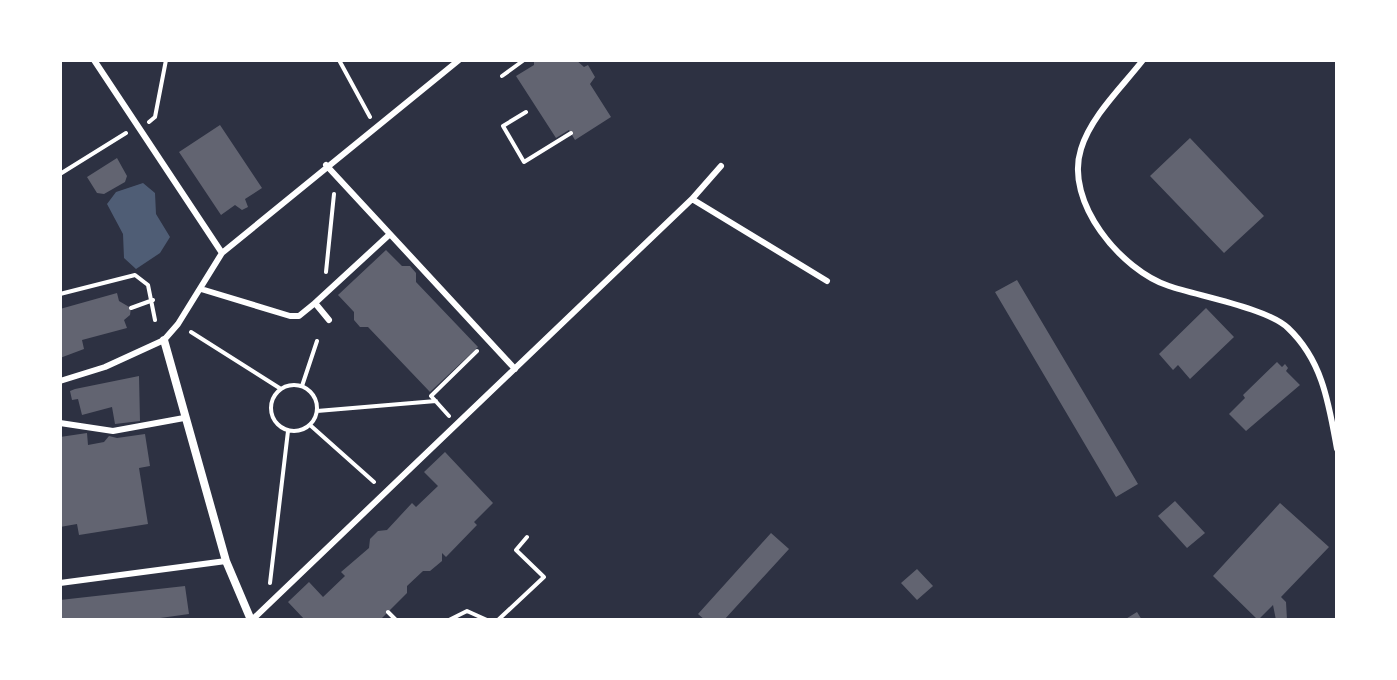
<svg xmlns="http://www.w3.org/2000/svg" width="1397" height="680" viewBox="0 0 1397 680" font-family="Overpass,sans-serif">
  <rect width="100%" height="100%" fill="#2d3142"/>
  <path fill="#4f5d75" d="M143,183L155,193L156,214L170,237L160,253L136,269L124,258L123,234L107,204L116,192Z"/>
  <path fill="#626471" d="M534,60H576L584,67L588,65L595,77L590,84L611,117L575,140L569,130L556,138L516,76L534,65Z
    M220,125L262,188L245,199L248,207L242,210L235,205L221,215L179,152Z
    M1190,138L1264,216L1224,253L1150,176Z
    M117,158L127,176L125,182L104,194L97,193L87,177Z
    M386,250L402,266H410L416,273V282L478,347L430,392L368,327H360L354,320V312L338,295Z
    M1017,280L1138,484L1116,497L995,292Z
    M117,293L119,301L131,308L130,315L124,320L127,328L82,340L84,349L60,358V309Z
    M1206,308L1234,337L1190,379L1178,365L1173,370L1159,354Z
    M1277,362L1282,367L1285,364L1288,368L1286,371L1300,385L1246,431L1229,414L1245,398L1243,395Z
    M139,376L140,421L115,424L112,407L82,415L78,399L72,400L70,391L75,389Z
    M87,433L88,445L104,442L109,436L117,438L145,434L150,466L139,468L148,524L79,535L77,524L60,527V437Z
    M445,452L493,503L474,522L477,525L446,557L442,553V561L430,571H423L407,586V593L380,620H305L288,602L309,582L323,597L345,576L341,572L369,548L370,539L378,531L387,530L412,503L416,507L438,486L424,472Z
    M1175,501L1205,533L1187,548L1158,516Z
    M1280,503L1329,547L1281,597L1286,602L1287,620H1276L1273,605L1258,620L1213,576Z
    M771,533L789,549L724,620H705L698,614Z
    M917,569L933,586L917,600L901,583Z
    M185,586L189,614L146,620H60V600Z
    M1137,612L1142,620H1124Z"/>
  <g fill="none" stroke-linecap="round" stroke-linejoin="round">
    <path stroke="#fff" stroke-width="4" d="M339,60L370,117
      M502,76L524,60
      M526,112L503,126L524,162L571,133
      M149,122L155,117L166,60
      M60,174L126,133
      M326,272L334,194
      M60,294L135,275L148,285L155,320
      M131,308L153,300
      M191,332L281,389
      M271 408a23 23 0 1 1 46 0a23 23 0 1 1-46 0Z
      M302,386L317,341
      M317,411L436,401
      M449,416L431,396L477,351
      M310,425L374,482
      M270,583L288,431
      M388,612L396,620
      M449,620L467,611L487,620
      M498,620L544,577L516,550L527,537"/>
    <path stroke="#fff" stroke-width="6" d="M94,60L222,253
      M1143,60C1122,87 1091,116 1081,149C1064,202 1121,270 1169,286C1198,296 1267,308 1288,328C1323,361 1329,405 1337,449
      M326,165L515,369
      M692,199L721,166
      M201,289L290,316H299L315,303
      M329,320L315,303L390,234
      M60,381L105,367L164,340L178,324L222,253L459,60
      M60,423L113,431L184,418
      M60,583L226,561
      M252,620L692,199L827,281"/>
    <path stroke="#fff" stroke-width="8" d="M164,340L226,561L251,620"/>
  </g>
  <rect width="1397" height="680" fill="none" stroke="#ffffff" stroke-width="124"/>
</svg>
